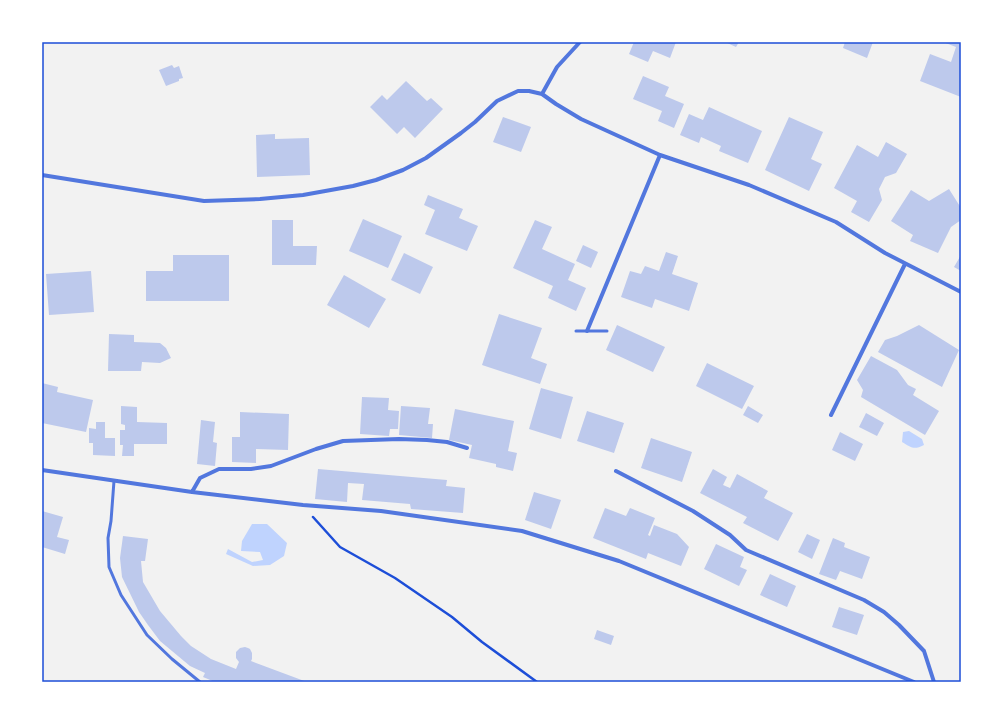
<svg xmlns="http://www.w3.org/2000/svg" width="1003" height="724" viewBox="0 0 1003 724" font-family="Roboto,sans-serif">
  <rect width="100%" height="100%" fill="#f2f2f2"/>
  <path fill="#bfd3fe" d="M909,431L922,439L924,445C914,450 912,448 902,442L903,432Z
    M252,524H267L287,543L284,556L270,565L253,566L226,554L228,549L252,562L263,560L260,552L241,551L242,541Z"/>
  <path fill="#bdc9ec" d="M634,42L640,43V42H676L670,58L653,51L648,62L629,54Z
    M725,42H739L736,47Z
    M845,42H873L867,58L843,48Z
    M943,42H961V97L920,81L930,54L951,62L956,47Z
    M172,65L174,68L179,66L183,78L179,79V81L166,86L159,70Z
    M643,76L669,87L665,96L684,104L674,128L658,121L662,111L633,99Z
    M406,81L427,101L431,98L443,109L415,138L404,127L397,134L370,107L382,95L387,100Z
    M709,107L762,131L748,163L719,151L721,146L701,137L699,143L680,135L689,114L703,120Z
    M503,117L531,127L521,152L493,142Z
    M789,117L823,132L811,159L822,164L809,191L765,170Z
    M275,134V139L309,138L310,175L257,177L256,135Z
    M886,142L907,154L896,173L885,177L879,189L882,200L869,222L851,212L857,201L834,188L857,145L878,157Z
    M949,189L961,208V220L951,227L938,253L910,241L913,235L891,221L911,190L929,201Z
    M428,195L463,209L459,218L478,226L467,251L425,234L435,210L424,205Z
    M363,219L402,236L388,268L349,251Z
    M272,220H293V246H317L316,265H272Z
    M535,220L552,227L542,249L575,264L568,280L586,288L576,311L548,298L553,286L513,268Z
    M583,245L598,252L591,268L576,261Z
    M666,252L678,256L672,274L698,283L689,311L655,299L652,308L621,297L630,271L641,274L645,266L659,271Z
    M404,253L433,267L420,294L391,280Z
    M173,255H229V301H146V271H173Z
    M961,255V271L954,267Z
    M91,271L94,312L49,315L46,274Z
    M344,275L386,299L369,328L327,305Z
    M499,314L542,328L531,358L547,364L540,384L482,365Z
    M617,325L665,347L653,372L606,350Z
    M919,325L959,350L942,387L878,352L885,340L897,336Z
    M109,334L134,335V342L160,343L166,348L171,358L160,363L142,362L141,371H108Z
    M871,356L897,370L908,385L916,389L913,395L939,411L925,435L861,397L863,390L857,380Z
    M707,363L754,386L742,409L696,386Z
    M42,383L58,387L57,392L93,400L86,432L42,423Z
    M541,388L573,397L561,439L529,429Z
    M362,397L389,398L388,410L399,411L398,429H390L389,436L360,434Z
    M121,406L137,407V422L167,423V444H134V456H122L123,445H120V430H125V425L121,424Z
    M401,406L430,408L428,424H433L432,438L399,435Z
    M748,406L763,415L758,423L743,415Z
    M455,409L514,421L508,451L517,453L513,471L496,467V464L469,458L472,445L449,440Z
    M587,411L624,423L614,453L577,441Z
    M240,412L289,414L288,450L256,449V463L232,462V437H240Z
    M866,413L884,423L877,436L859,427Z
    M201,420L215,422L213,442L217,443L215,466L197,464Z
    M96,422H105V438H115V456L93,455V443H89V428L96,429Z
    M840,432L863,444L855,461L832,450Z
    M651,438L692,452L682,482L641,468Z
    M318,469L447,480L446,486L465,488L463,513L411,509L410,504L362,500L364,484L348,483L347,502L315,499Z
    M713,469L727,477L723,485L730,488L737,474L768,491L764,498L793,513L778,541L743,523L747,517L700,493Z
    M534,492L561,500L551,529L525,520Z
    M605,508L626,516L630,508L655,518L648,535L650,536L654,525L677,534L689,547L681,566L648,553L646,559L593,538Z
    M42,511L63,517L57,537L69,540L65,554L42,547Z
    M807,534L820,540L812,559L798,552Z
    M123,536L148,539L145,561H141L143,582L160,611L181,636L191,646L211,659L236,669L239,662L236,658V652L240,648L245,647L248,648L250,649L252,653V659L251,661L307,682H215L203,677L205,673L190,666L160,641L148,625L139,612L122,577L120,558Z
    M833,538L845,543L844,547L870,557L862,579L840,571L836,580L819,574Z
    M716,544L744,557L740,567L747,570L739,586L704,569Z
    M770,574L796,586L787,607L760,595Z
    M839,607L864,615L857,635L832,627Z
    M597,630L614,636L611,645L594,639Z"/>
  <g fill="none" stroke-linecap="round" stroke-linejoin="round">
    <path stroke="#1d4ed8" stroke-width="2.5" d="M313,517L340,547L395,578L452,617L482,642L537,682"/>
    <path stroke="#5277de" stroke-width="3" d="M576,331H607
      M114,481L111,521L108,538L109,567L121,595L147,635L172,659L200,682"/>
    <path stroke="#5277de" stroke-width="4" d="M542,94L557,67L580,42
      M42,175L204,201L260,199L303,195L353,186L376,180L403,170L426,158L461,133L475,122L497,101L518,91H529L542,94L556,104L581,119L660,155L749,185L836,222L885,253L961,292
      M587,331L660,155
      M831,415L905,264
      M42,470L192,492L303,505L381,511L522,531L619,561L914,682
      M616,471L693,511L730,535L746,550L864,600L884,612L899,625L924,651L934,682
      M192,492L200,478L219,469H251L271,466L316,449L343,441L399,439L427,440L447,442L467,448"/>
  </g>
  <rect width="1003" height="724" fill="none" stroke="#ffffff" stroke-width="86"/>
  <rect x="43" y="43" width="917" height="638" fill="none" stroke="#1d4ed8" stroke-width="1.5"/>
</svg>
